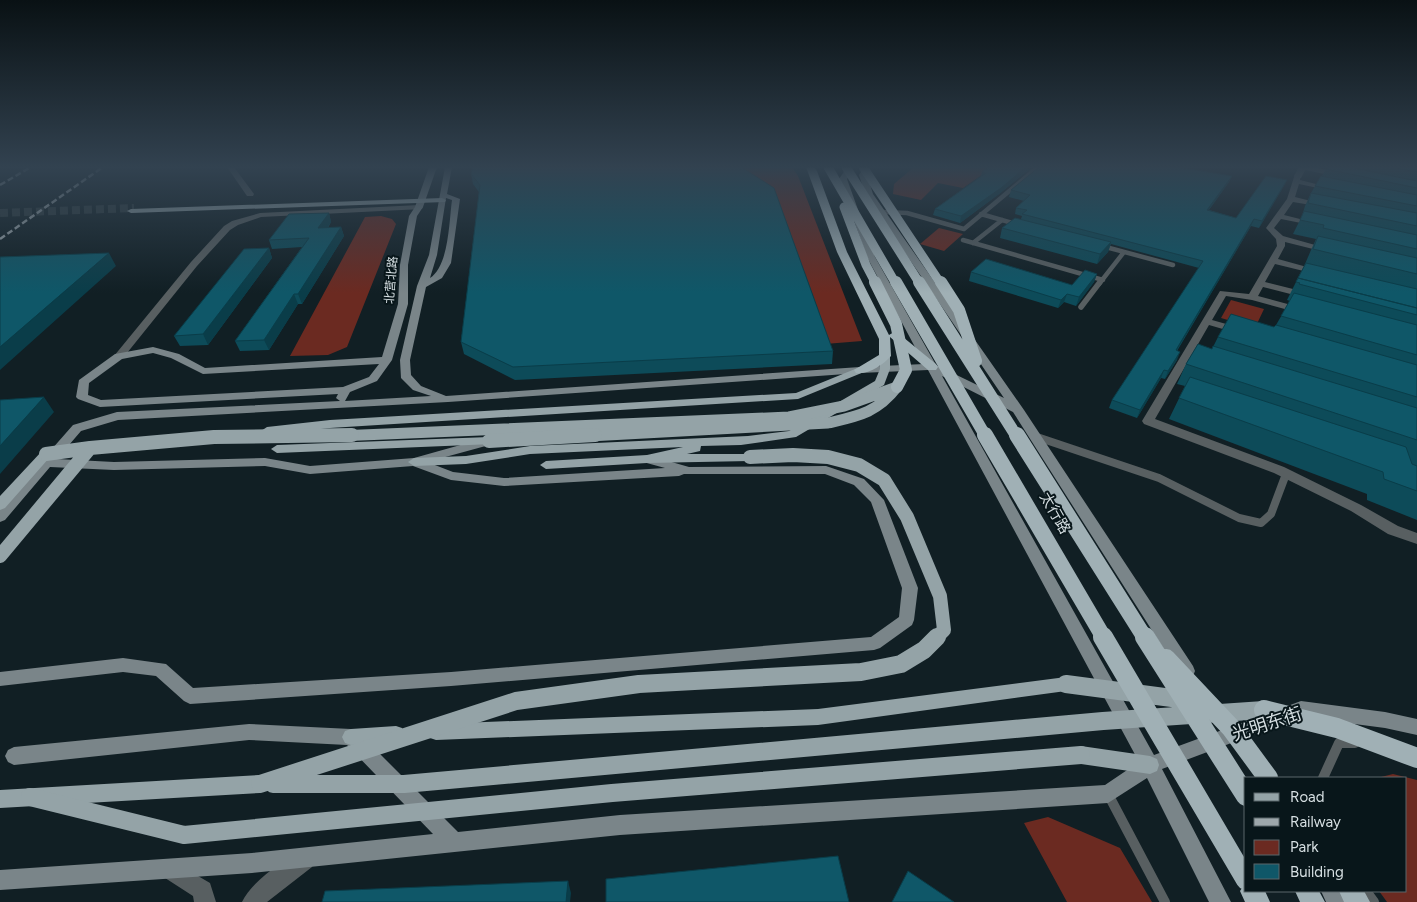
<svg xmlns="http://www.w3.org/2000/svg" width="1417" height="902" viewBox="0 0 1417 902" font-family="Figtree,'Noto Sans SC',sans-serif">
  <rect width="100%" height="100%" fill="#111f24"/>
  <path fill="#6b2a21" d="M726,167H792L798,176L862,341L825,344Z
    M914,167H993L963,188L938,183L921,200L893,194L894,184Z
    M381,216L392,219L396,224L347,347L328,355L290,356L365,217Z
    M939,228L963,234L944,251L920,244Z
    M1231,300L1264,309L1255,328L1221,318Z
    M1393,774L1417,780V902H1387L1379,891H1406V778H1377Z
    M1048,817L1120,848L1152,902H1067L1024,823Z"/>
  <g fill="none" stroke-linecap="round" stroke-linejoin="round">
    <path stroke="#2f3c40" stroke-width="8" stroke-dasharray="8 4" stroke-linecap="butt" d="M0,213L134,208"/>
    <path stroke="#585f61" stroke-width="4.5" d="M1302,167L1331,173
      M883,212L907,213L964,229L1038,167
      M981,214L1019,225
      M963,240L1103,280
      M973,243L1002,220
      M1102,246L1173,265
      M1099,284L1124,252"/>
    <path stroke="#585f61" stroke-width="5.5" d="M1081,307L1100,282"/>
    <path stroke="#585f61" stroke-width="8" d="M1037,437L1159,478L1239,518L1261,523L1271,514L1286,474"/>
    <path stroke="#585f61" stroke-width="10" d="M1323,778L1339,743H1355
      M1108,794L1165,902
      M1366,891L1374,902"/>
    <path fill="#585f61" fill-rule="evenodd" d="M227,167H234L254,194L253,196H247Z
      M1295,174H1301L1300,180L1336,189L1332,191L1299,184L1295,197L1327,205L1323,207L1293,202L1284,215L1320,224L1316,226L1281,219L1274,228L1283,236L1333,250L1329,253L1285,242V246L1278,259L1325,272L1320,275L1275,264L1265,282L1309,293L1311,295L1306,298L1263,287L1258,296L1306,309L1308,311L1303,314L1252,300L1226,296L1212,320L1244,329L1245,331L1240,334L1209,325L1155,419L1284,467L1361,505L1398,526L1417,533V544L1388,534L1351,511L1274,473L1144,424L1142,421L1220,291L1249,294L1277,246L1276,239L1266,228L1287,199Z
      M419,205L423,207L422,209L261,217L238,225L230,230L197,266L123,358L119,359L114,356L191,262L224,226L232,221L260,213Z"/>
    <path fill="#585f61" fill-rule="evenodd" d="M1299,167H1307L1301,178H1295L1294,176Z
      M305,850L312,853L315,860L312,867L267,902H242C251,882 285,858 305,850Z
      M169,859L210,883L216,902H194L193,896L162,876L159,869L162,862Z"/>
    <path fill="#7a8589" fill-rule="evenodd" d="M429,167H437L423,207L417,216L408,265V304L392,360L377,381L350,392L345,401L431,396L413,390L401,378L400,360L417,286L429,255L445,167H452L447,194L460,199L451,263L442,278L426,287L410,360L411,375L421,386L446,396L860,367L924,364L867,257L839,179L847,167H853L847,179L875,257L936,365L1004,398L865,194L859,175L864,167H870L867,175L873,194L1024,410L1193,666L1195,671L1193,676L1187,678L1181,676L1013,412L942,376L1154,755L1301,701L1385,712L1417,719V735L1385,728L1301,717L1162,769L1231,902H1209L1147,778L1108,803L620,835L252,873L0,890V870L252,853L433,834L347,745L249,740L14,765L8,762L5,756L8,750L14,747L249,724L351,729L357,731L458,832L620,815L1105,785L1139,762L928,370L860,373L448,402L118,420L81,431L57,459L114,462L265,458L310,466L414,458L489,437L495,441L493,444L427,462L453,472L504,478L665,468L643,462L641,459L647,455L689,467L826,466L864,479L884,500L918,588L914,620L912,625L880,648L874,650L451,686L190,704L184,701L156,676L123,672L0,686V672L123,658L166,664L193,688L451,672L871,637L899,617L902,588L871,502L854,485L825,474H684L679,476L504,486L451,480L413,466L310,474L265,466L114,470L50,467L5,520L0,522V508L73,425L117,412L340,401L336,398L338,394L100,407L78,399L76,397L79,380L115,354L153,347L179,354L205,368L382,357L398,304L400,265L409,216L415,207ZM446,198L452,200C449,221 449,266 430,278L437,255ZM153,353L171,358L203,374L379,364L369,377L343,387L101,400L88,395L89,383L122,359Z
      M1321,891H1344L1350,902H1326Z"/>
    <path fill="#94a3a7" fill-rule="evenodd" d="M442,198L446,200L445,202L131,213L127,211L131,209Z
      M885,351L890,354V369L884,385L796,437L741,445L701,446L700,451L687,454H754L756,457L754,460L750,461L647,463L546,469L540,465L546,461L647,455L683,447L530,454L466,464L414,466L408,462L414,458L466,456L530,446L748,436L789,431L875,381L880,369V354Z
      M860,367L864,368L865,370L864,372L798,399L330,428L267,435L261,431L267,427L330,420L796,393Z
      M489,437L495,441L493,444L277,453L271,449L277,445Z
      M46,450L52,454L50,457L5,508L0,510V496L42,451Z
      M1066,677L1072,679L1074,684L1072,689L1066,691L818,725L436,740L430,738L427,732L430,726L436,724L818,709Z
      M396,726L402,728L405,734L402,740L396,742L351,745L345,743L342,737L345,731L351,729Z
      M1081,746L1150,756L1157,759L1159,765L1157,771L1150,774L1081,764L1075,761L1072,755L1075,749Z
      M260,775L267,778L269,784L267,790L260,793L0,808V790Z"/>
    <path fill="#a0b0b5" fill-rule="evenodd" d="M806,167H814L817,171L847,252L889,335L894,332L898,333L936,364L938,367L936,370H928L890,337L891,356C883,365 868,375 856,373L854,370L879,355V339L837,252Z
      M1246,882V891H1265L1270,902H1245L1240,891Z
      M1295,891H1319L1325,902H1300Z
      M1339,891H1364L1370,902H1344Z"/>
    <path stroke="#9da7ab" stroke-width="2.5" stroke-dasharray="6 3" stroke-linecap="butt" d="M0,185L31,167
      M0,239L103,167"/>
    <path stroke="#94a3a7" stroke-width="11" d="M259,437L338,436L789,417L844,406L897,387
      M571,437L828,423C858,416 877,413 897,387"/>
    <path stroke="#94a3a7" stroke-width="14" d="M489,441L595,435
      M46,454L90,448L214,437L352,435
      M750,457L793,455L828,457L859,465L884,480L907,517L940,596L944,630L936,638
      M0,556L90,448"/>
    <path stroke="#94a3a7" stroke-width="18" d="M1066,684L1187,700
      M260,784L516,701L639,684L861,672L901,664L924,650L937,637
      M273,784H404L1103,721L1264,710
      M30,797L184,835L612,793L1081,755"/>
    <path stroke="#a0b0b5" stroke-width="9" d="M828,167L896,284
      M846,167L920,284
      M863,167L941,284
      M844,207L866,265L876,284"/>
    <path stroke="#a0b0b5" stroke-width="12" d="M875,282L896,324L906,370L897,387
      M896,282L986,437
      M919,282L1017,437
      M941,282L959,310L976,361"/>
    <path stroke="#a0b0b5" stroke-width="16" d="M985,435L1104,638
      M1017,435L1145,638"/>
    <path stroke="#a0b0b5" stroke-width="20" d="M1103,637L1246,880
      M1145,637L1246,796
      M1166,659L1232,729L1268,778
      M1264,710L1337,728L1417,758"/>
  </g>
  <path fill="#0d4b59" d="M988,167H1032L999,194L960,223L933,215L935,209L981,176L982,172Z
    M1327,167H1417V520L1367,500V494L1169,419L1185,386L1177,384L1186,364L1212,349L1218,337L1274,327L1276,325L1290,301L1287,300L1305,264L1311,250L1316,239L1293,234L1302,216L1305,206L1311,193L1321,176H1322Z
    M471,174L833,351L832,364L515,380L464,354L461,342L479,192L473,184Z
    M1232,176L1229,182L1209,210L1236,218L1287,180L1259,228L1251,226L1177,351V360L1165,379L1161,378L1137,418L1109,408L1112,400L1199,268L1111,244L1108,252L1097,264L1000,238L1002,228L1021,219L1022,216L1015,214L1016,208L1024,201L1009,197L1011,190Z
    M329,213L331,222L328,228L341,227L344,236L302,304H298L269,350L240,351L235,341L302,247L272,249L269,240Z
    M269,248L272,258L208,345L180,346L174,336Z
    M971,272L1072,285L1097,274L1094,282L1076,306L1064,302L1058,308L969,281Z"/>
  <path fill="#0a3d49" d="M1026,167H1032L999,194L960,223L961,216Z
    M1232,176L1229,182L1204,216L1207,210Z
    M1287,180L1284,186L1259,228L1262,221Z
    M329,213L331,222L321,237L318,228Z
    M1254,219L1251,226L1172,358L1176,350Z
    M341,227L344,236L302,304L298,294Z
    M1111,242L1108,252L1097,264L1100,254Z
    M269,248L272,258L208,345L203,334Z
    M109,253L116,266L0,370V347Z
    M1097,274L1094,282L1076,306L1079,297Z
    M294,294L298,304L269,350L264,340Z
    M1067,294L1064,302L1058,308L1061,300Z
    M1180,352L1177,360L1165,379L1168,371Z
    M1164,370L1161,378L1137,418L1140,410Z
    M44,397L54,412L0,474V446Z
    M568,881L571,893L570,902H566Z"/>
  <path fill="#0f5768" stroke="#0a3d49" d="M473,167H741L774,188L833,351L513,367L461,342L480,185L471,174Z
    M988,167H1026L1001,188L961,216L935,209L986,173L982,172Z
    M1039,167H1177L1232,176L1207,210L1236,218L1266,176L1287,180L1262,221L1254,219L1176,350L1180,352L1168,371L1164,370L1140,410L1112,400L1203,261L1022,214L1027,210L1016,208L1030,195L1011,190Z
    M1327,167H1349L1417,181V188L1326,169Z
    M1389,167H1417V172Z
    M1321,176L1417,195V206L1315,186Z
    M1311,193L1417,213V226L1308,203Z
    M1304,211L1417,235V249L1323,228L1324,225L1300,220Z
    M329,213L318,228L341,227L298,294H294L264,340L235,341L309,238L269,240L289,214Z
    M1015,218L1111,242L1100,254L1002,228Z
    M1318,236L1417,258V274L1313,249Z
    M269,248L203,334L174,336L244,249Z
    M109,253L0,347V257Z
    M986,259L1072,285L1085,270L1097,274L1079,297L1067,294L1061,300L971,272Z
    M1306,263L1417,289V308L1298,278Z
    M1298,278L1417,308V315L1299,284L1300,283L1296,282Z
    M1294,293L1417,325V355L1281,316Z
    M1231,314L1274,327L1276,325L1417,365V397L1218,337Z
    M1198,344L1212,349L1213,346L1417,408V440L1186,364Z
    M1190,377L1406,447L1412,464L1417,466V491L1384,479L1383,472L1179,398Z
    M44,397L0,446V400Z
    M838,856L849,902H606V879Z
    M908,871L954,902H892Z
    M568,881L566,902H322L325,891Z"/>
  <linearGradient id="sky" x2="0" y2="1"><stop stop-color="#091114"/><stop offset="0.57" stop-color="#324250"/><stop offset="1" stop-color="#324250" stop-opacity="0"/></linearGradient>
  <rect width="1417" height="293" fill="url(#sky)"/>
  <g text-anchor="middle" stroke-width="4" stroke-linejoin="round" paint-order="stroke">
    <g font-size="12" fill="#d6dfe2" stroke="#08161a">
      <text transform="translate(391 280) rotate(-85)" y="4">北营北路</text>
    </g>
    <g font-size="15" fill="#d6dfe2" stroke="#08161a">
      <text transform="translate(1055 513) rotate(60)" y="5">太行路</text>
    </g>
    <g font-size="18" fill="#d6dfe2" stroke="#08161a">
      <text transform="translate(1267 724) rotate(-18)" y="6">光明东街</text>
    </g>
  </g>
  <rect x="1244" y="777" width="162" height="115" fill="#08161a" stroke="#5a666a"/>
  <rect x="1254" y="793" width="25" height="8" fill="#94a3a7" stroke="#5a666a"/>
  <text x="1290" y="802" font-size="15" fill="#d6dfe2">Road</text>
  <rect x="1254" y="818" width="25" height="8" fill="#9da7ab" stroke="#5a666a"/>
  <text x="1290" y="827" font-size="15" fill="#d6dfe2">Railway</text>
  <rect x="1254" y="840" width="25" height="15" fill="#6b2a21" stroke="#5a666a"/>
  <text x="1290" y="852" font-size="15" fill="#d6dfe2">Park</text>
  <rect x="1254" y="864" width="25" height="15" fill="#0f5768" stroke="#5a666a"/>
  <text x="1290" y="877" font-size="15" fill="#d6dfe2">Building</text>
</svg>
